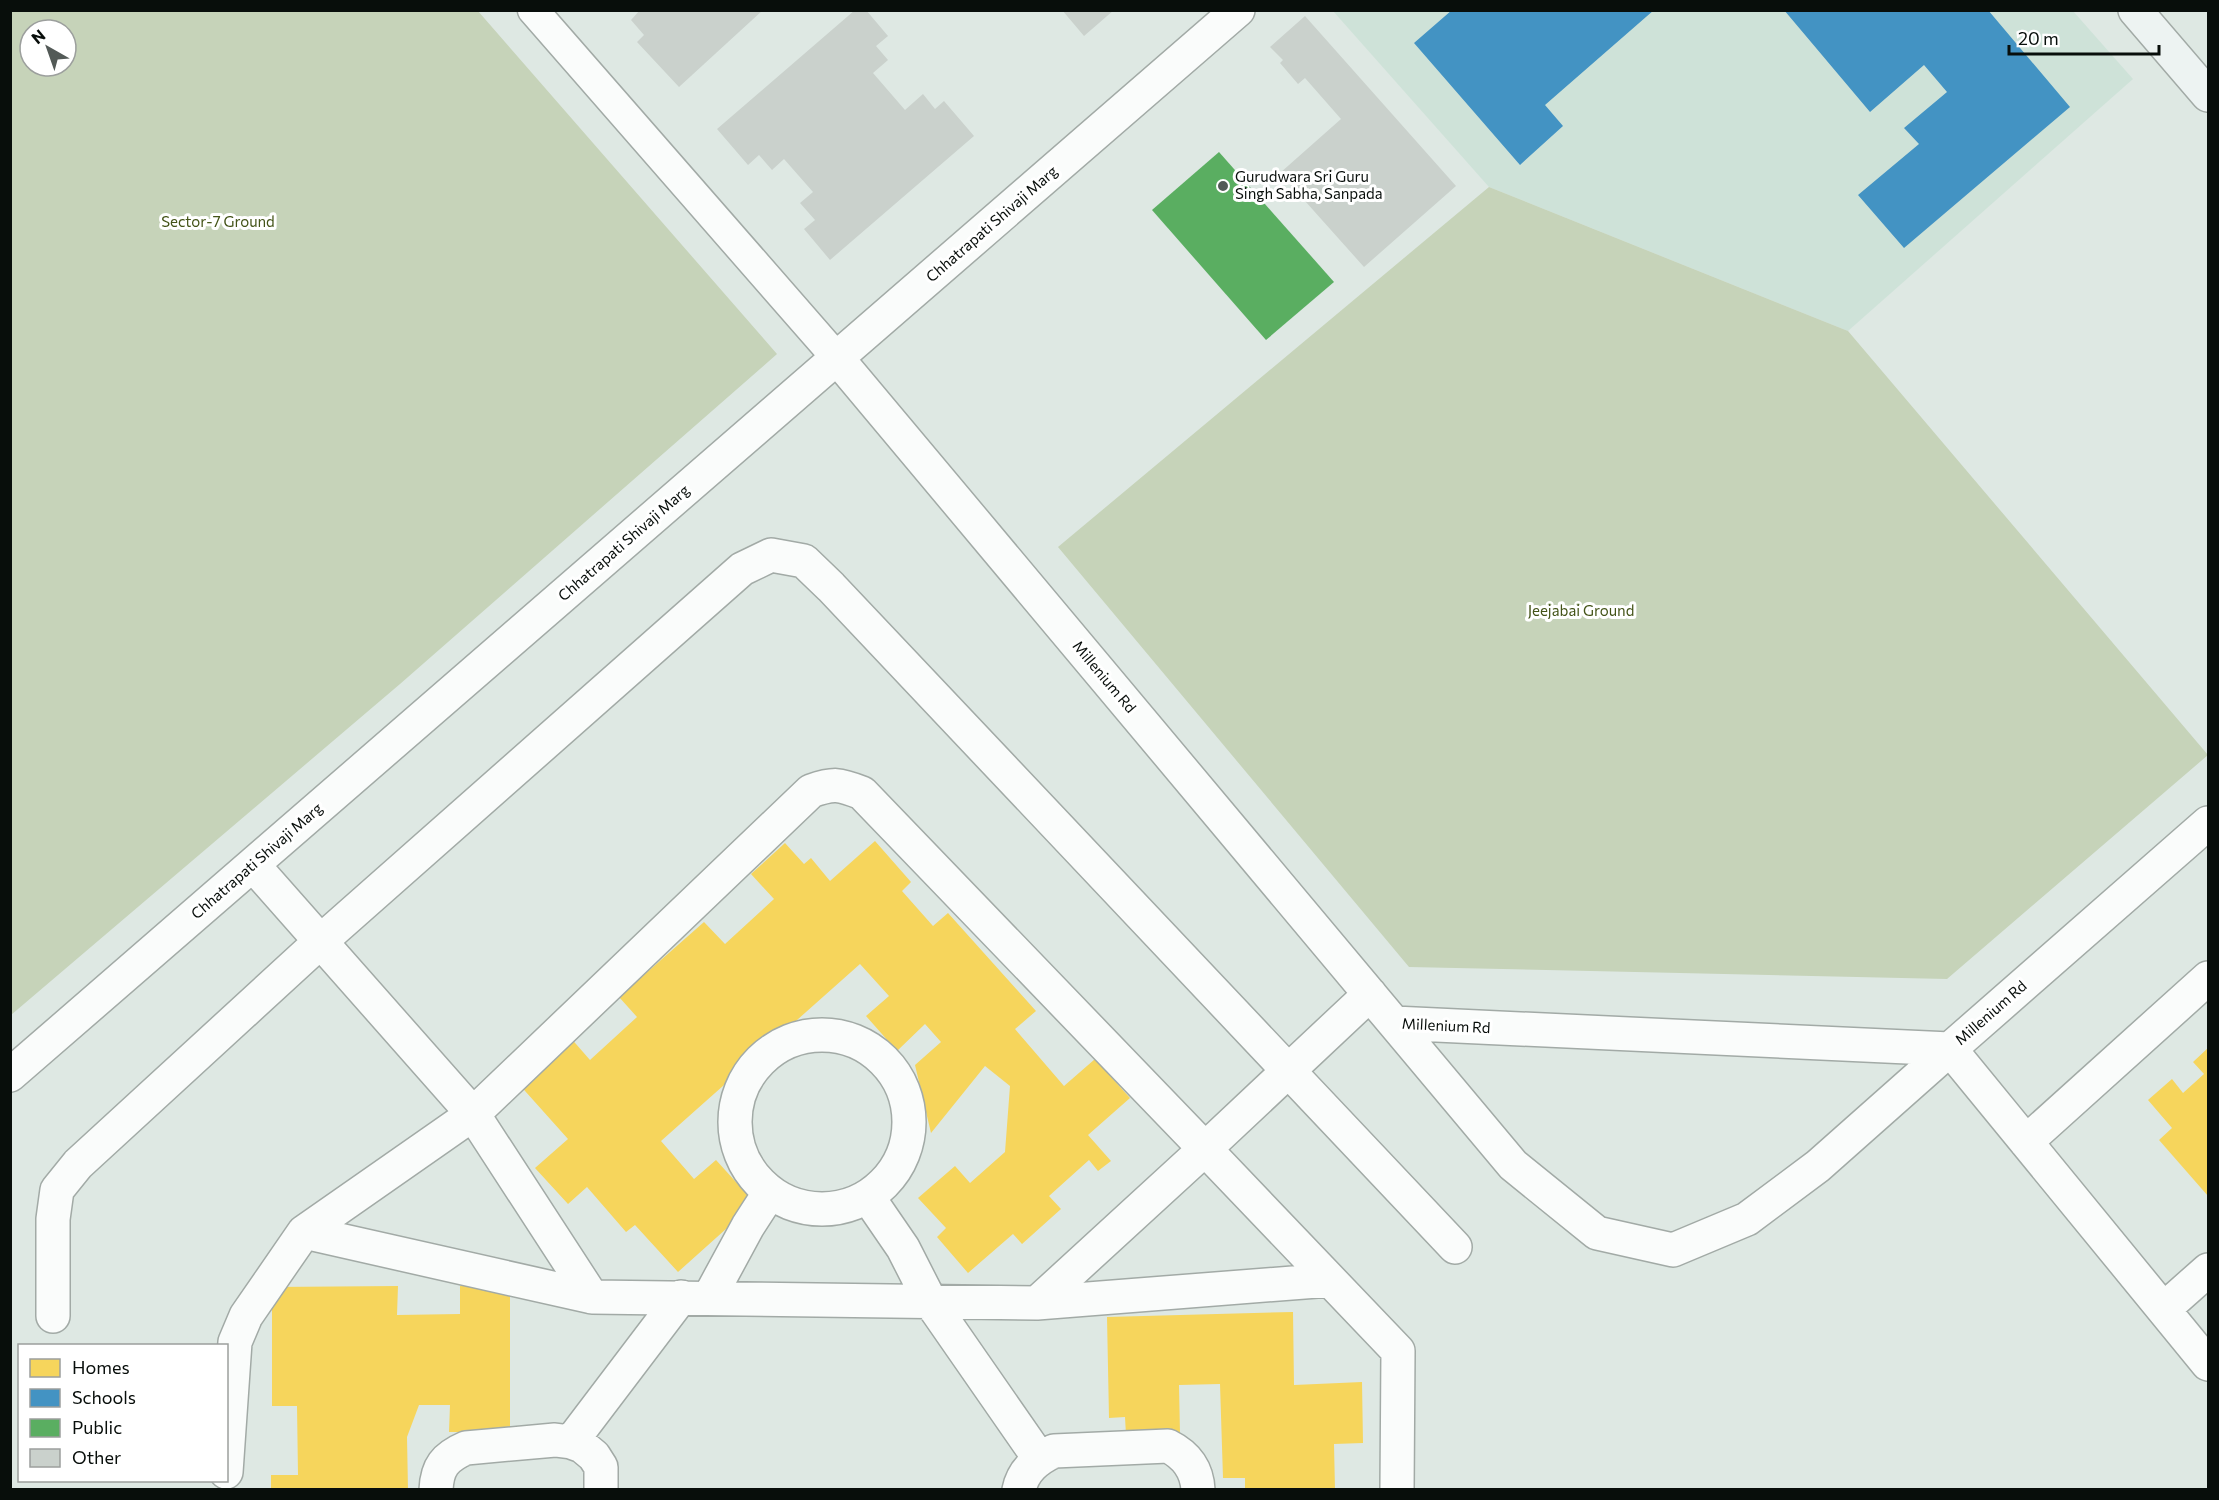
<svg xmlns="http://www.w3.org/2000/svg" width="2219" height="1500" viewBox="0 0 2219 1500" font-family="Commissioner,sans-serif">
  <rect width="100%" height="100%" fill="#dee8e3"/>
  <path fill="#cee2d8" d="M1333,11H2073L2133,79L1848,331L1489,187Z"/>
  <path fill="#c6d3b9" fill-rule="evenodd" d="M11,10L478,11L777,354L400,684L11,1015ZM30,30H66V66H30Z
    M1489,187L1848,331L2208,755L1947,979L1409,967L1058,547Z"/>
  <path fill="#f6d55c" d="M875,841L911,882L902,891L933,926L948,913L1036,1011L1015,1029L1064,1086L1095,1059L1130,1098L1088,1135L1111,1161L1098,1171L1089,1160L1049,1196L1061,1209L1022,1244L1013,1234L968,1273L937,1237L946,1228L918,1198L955,1166L970,1183L1005,1152L1010,1086L985,1066L931,1133L915,1065L941,1042L925,1024L897,1051L866,1016L889,996L860,964L661,1141L694,1179L716,1160L755,1203L678,1272L635,1225L626,1232L587,1187L568,1204L535,1168L568,1139L517,1082L569,1036L590,1060L637,1017L619,997L704,922L725,944L774,899L751,874L785,843L804,864L811,858L830,881Z
    M2208,1048V1196L2159,1140L2172,1128L2148,1100L2172,1079L2183,1093L2204,1074L2193,1062Z
    M398,1286L397,1315L460,1314V1286H510V1432H449L450,1405H419L407,1437L408,1490H271V1475H298L297,1406H272V1287Z
    M1293,1312L1294,1385L1362,1382L1363,1443L1334,1444L1335,1490H1245V1478H1223L1220,1384L1179,1385L1180,1434L1126,1435L1125,1417L1109,1418L1107,1317Z"/>
  <path fill="#4393c3" d="M1452,10H1654L1545,105L1563,126L1520,165L1414,43Z
    M1784,10H1988L2070,107L1904,248L1858,195L1919,144L1904,128L1947,92L1924,65L1870,112Z"/>
  <path fill="#5aae61" d="M1219,152L1334,282L1266,340L1152,210Z"/>
  <path fill="#cad1cc" d="M640,10H763L679,87L637,42L644,35L631,20Z
    M855,10H866L888,36L876,46L888,60L873,73L905,110L923,94L935,109L944,101L974,136L830,260L804,229L815,220L800,203L813,192L784,159L772,170L759,155L748,165L717,129Z
    M1062,10H1114L1084,36Z
    M1305,16L1456,186L1364,267L1280,173L1341,119L1305,78L1298,84L1280,63L1283,60L1270,47Z"/>
  <g fill="none" stroke-linecap="round" stroke-linejoin="round">
    <g stroke="#a2aaa6" stroke-width="33">
      <path id="service" d="M533,10L837,358"/>
    </g>
    <g stroke="#a2aaa6" stroke-width="36">
      <path id="minor" d="M837,358L1394,1023L1950,1049L2208,823
        M253,865L473,1114L811,791C834,783 839,784 862,793L1205,1149L1370,994
        M1394,1023L1513,1165L1597,1233L1673,1250L1747,1219L1818,1166L1950,1049L2208,1364
        M735 1122a87 87 0 1 1 174 0a87 87 0 1 1-174 0Z
        M10,1075L1238,10
        M2026,1142L2208,978
        M868,1197L903,1248L930,1301L1039,1458
        M304,1232L592,1297
        M709,1298L748,1226L770,1192
        M1037,1303L1330,1280
        M2164,1309L2208,1270
        M53,1316V1219L57,1190L78,1164L321,941L742,569L771,555L804,561L831,587L1455,1247
        M571,1442L681,1297
        M226,1472L235,1342L246,1316L304,1232L473,1114L592,1297L1037,1303L1205,1149L1398,1351L1397,1490
        M436,1490C437,1467 445,1457 466,1448L555,1440L571,1442L582,1446L594,1456L601,1467V1490
        M1019,1490C1023,1470 1037,1459 1054,1451L1168,1446C1186,1455 1197,1469 1198,1490"/>
    </g>
    <g stroke="#a2aaa6" stroke-width="36">
      <path id="secondary" d="M2135,10L2208,95"/>
    </g>
    <use href="#service" stroke="#fafcfb" stroke-width="30"/>
    <use href="#minor" stroke="#fafcfb" stroke-width="33"/>
    <use href="#secondary" stroke="#edf3f2" stroke-width="33"/>
  </g>
  <circle fill="#535a57" stroke="#fff" stroke-width="2" cx="1223" cy="186" r="6"/>
  <g text-anchor="middle" stroke-width="6" stroke-linejoin="round" paint-order="stroke">
    <g font-size="15" fill="#080e0b" stroke="#fff" text-anchor="start">
      <text x="1235" y="182">Gurudwara Sri Guru<tspan x="1235" dy="17">Singh Sabha, Sanpada</tspan></text>
    </g>
    <g font-size="15" fill="#435317" stroke="#fff">
      <text x="218" y="227">Sector-7 Ground</text>
      <text x="1581" y="616">Jeejabai Ground</text>
    </g>
    <g font-size="15" fill="#080e0b" stroke="#fff">
      <text transform="translate(992 224) rotate(-41)" y="5">Chhatrapati Shivaji Marg</text>
      <text transform="translate(624 543) rotate(-41)" y="5">Chhatrapati Shivaji Marg</text>
      <text transform="translate(1104 677) rotate(50)" y="5">Millenium Rd</text>
      <text transform="translate(257 861) rotate(-41)" y="5">Chhatrapati Shivaji Marg</text>
      <text transform="translate(1991 1013) rotate(-41)" y="5">Millenium Rd</text>
      <text transform="translate(1446 1026) rotate(3)" y="5">Millenium Rd</text>
    </g>
  </g>
  <rect width="2219" height="1500" fill="none" stroke="#080e0b" stroke-width="24"/>
  <rect x="18" y="1344" width="210" height="138" fill="#ffffff" stroke="#9c9f9d" stroke-width="1.5"/>
  <rect x="30" y="1359" width="30" height="18" fill="#f6d55c" stroke="#9c9f9d" stroke-width="1.5"/>
  <text x="72" y="1374" font-size="18" fill="#080e0b">Homes</text>
  <rect x="30" y="1389" width="30" height="18" fill="#4393c3" stroke="#9c9f9d" stroke-width="1.5"/>
  <text x="72" y="1404" font-size="18" fill="#080e0b">Schools</text>
  <rect x="30" y="1419" width="30" height="18" fill="#5aae61" stroke="#9c9f9d" stroke-width="1.5"/>
  <text x="72" y="1434" font-size="18" fill="#080e0b">Public</text>
  <rect x="30" y="1449" width="30" height="18" fill="#cad1cc" stroke="#9c9f9d" stroke-width="1.5"/>
  <text x="72" y="1464" font-size="18" fill="#080e0b">Other</text>
  <g transform="translate(48 48) rotate(320)"><circle r="28" fill="#ffffff" stroke="#9c9f9d" stroke-width="1.5"/>
  <path d="M0-4.5L10 22L0 15L-10 22Z" fill="#535a57"/>
  <text y="-9" font-size="16" font-weight="bold" text-anchor="middle" fill="#080e0b">N</text>
  </g>
  <path d="M2009 45v9h150v-9" fill="none" stroke="#080e0b" stroke-width="3"/>
  <text x="2018" y="45" font-size="18" fill="#080e0b" stroke="#ffffff" stroke-width="4.5" paint-order="stroke">20 m</text>
</svg>
